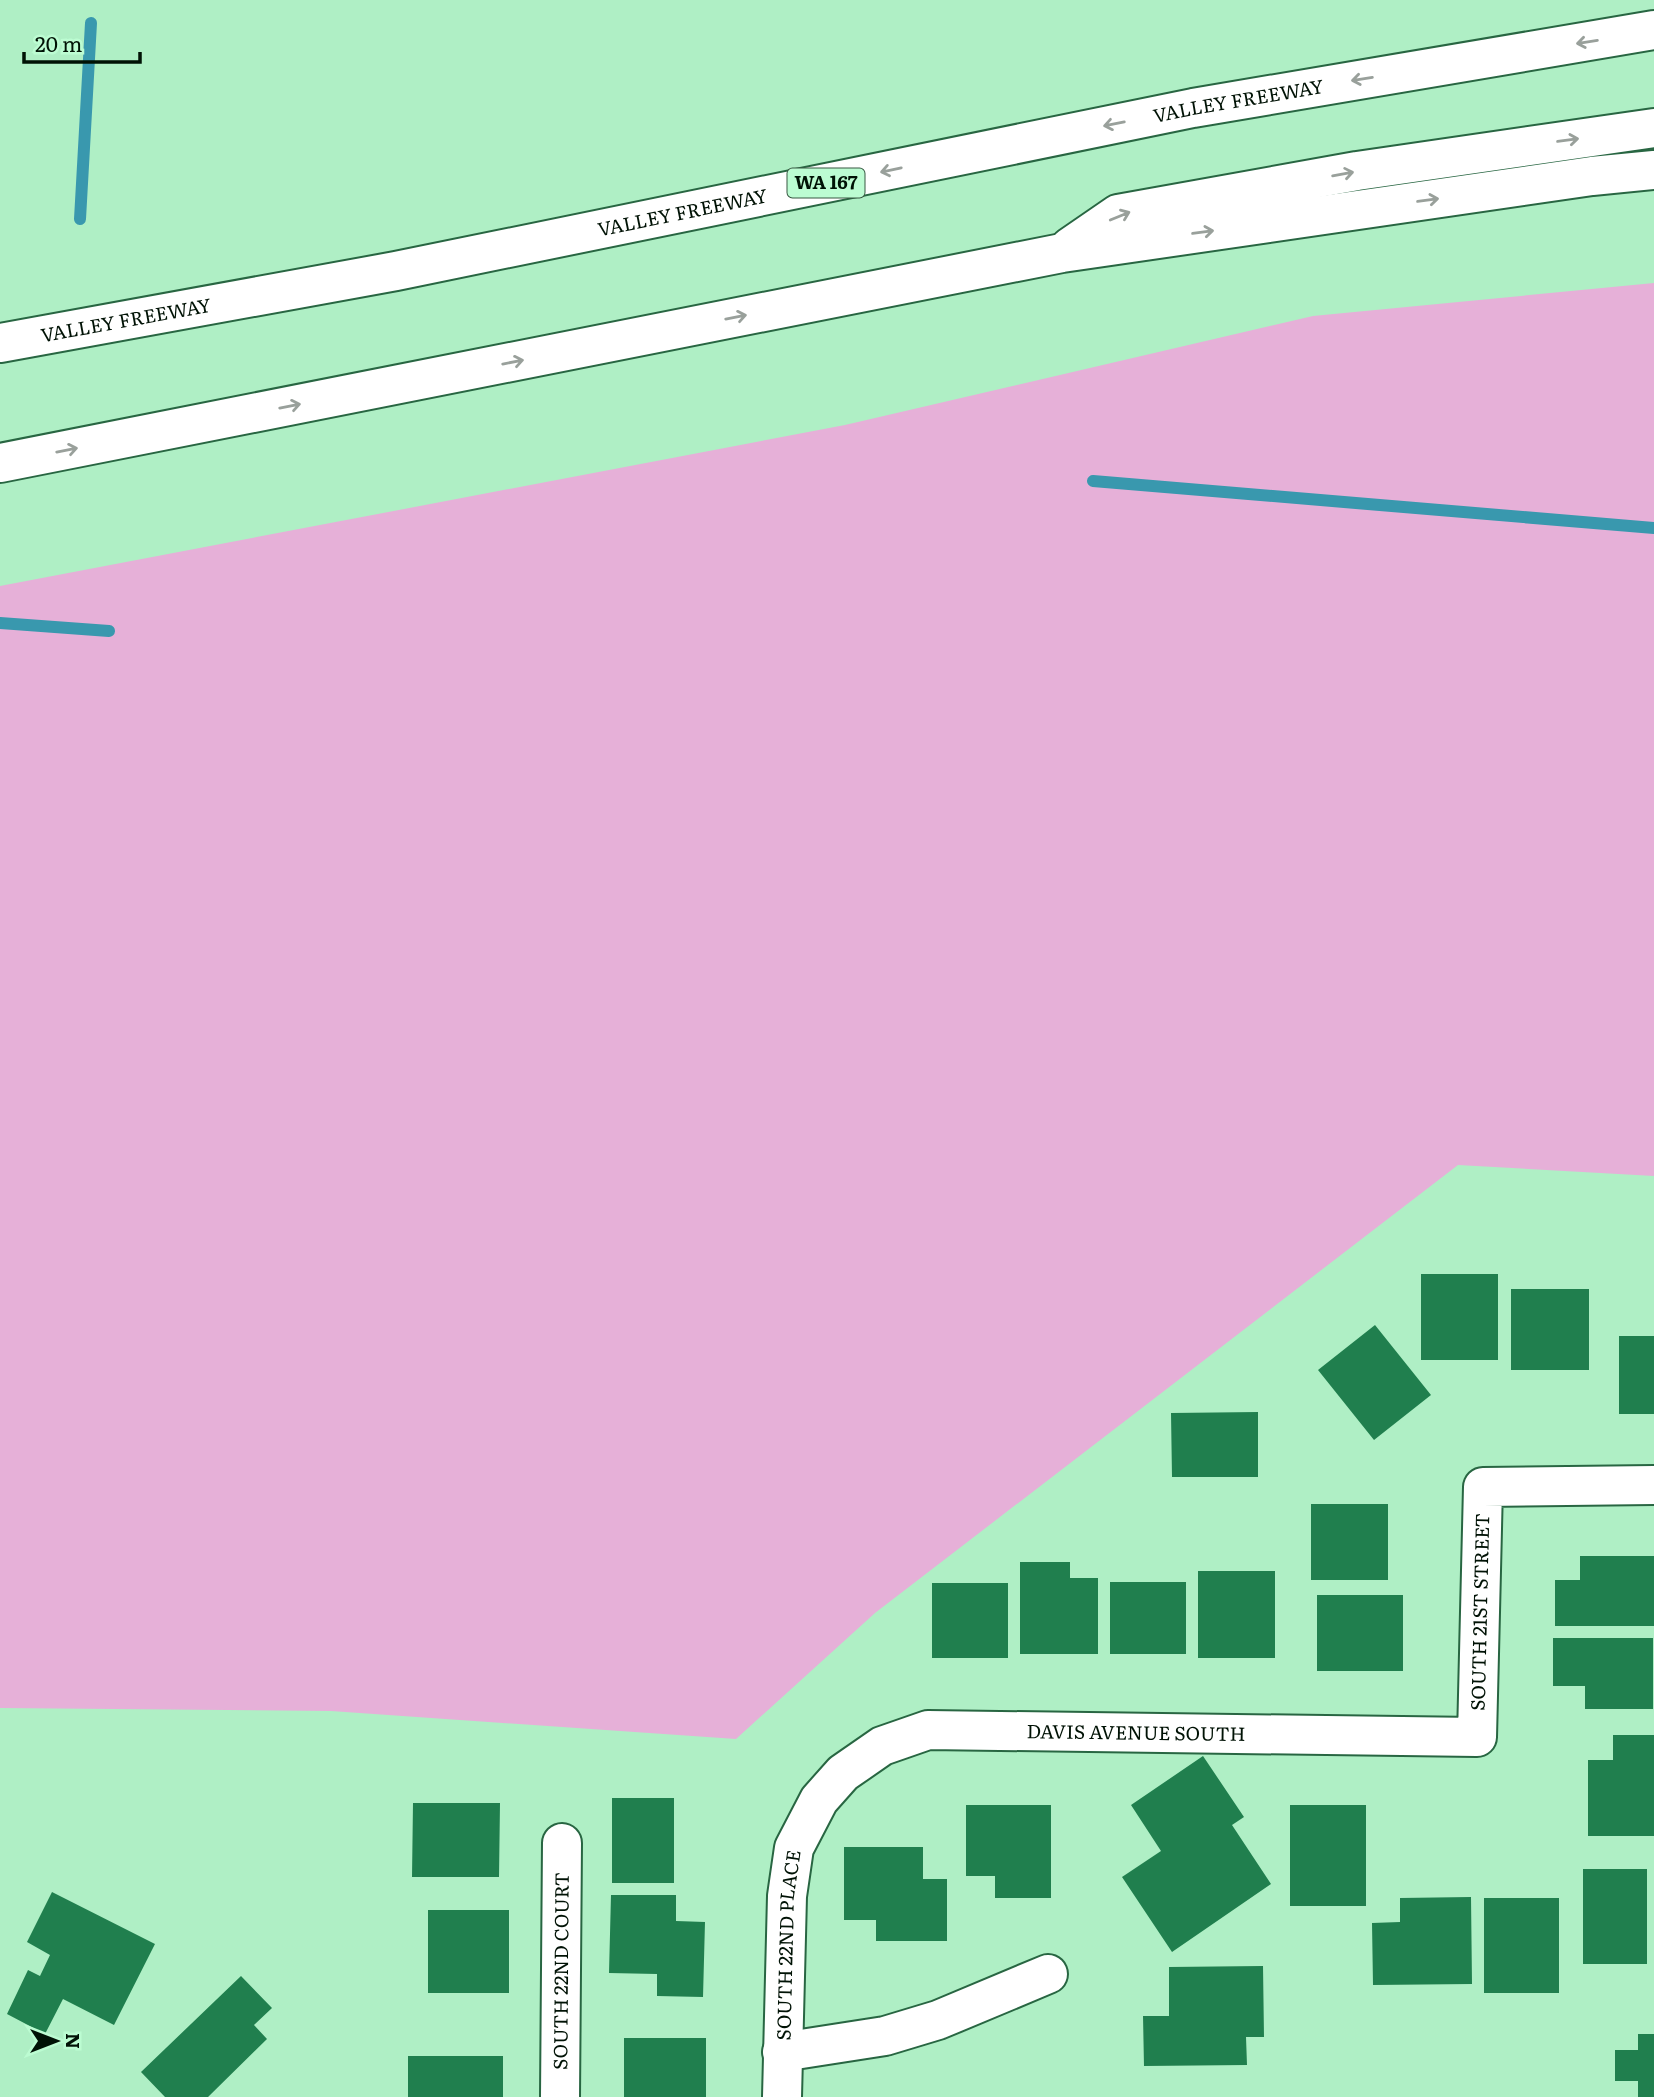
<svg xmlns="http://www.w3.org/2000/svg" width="1654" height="2097" viewBox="0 0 1654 2097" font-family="Literata,serif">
  <rect width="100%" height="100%" fill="#afefc5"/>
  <path fill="#e6b0d8" d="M1654,283V1176L1458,1165L875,1613L736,1739L331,1711L0,1708V586L845,425L1313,316Z"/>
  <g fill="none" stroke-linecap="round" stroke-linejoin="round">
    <path stroke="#3998ae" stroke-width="12" d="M80,219L91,23
      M1093,481L1654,528
      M0,623L109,631"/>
  </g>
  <path fill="#207f4e" d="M1421,1274H1498V1360H1421Z
    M1511,1289H1589V1370H1511Z
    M1375,1325L1431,1395L1374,1440L1318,1370Z
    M1619,1336H1654V1414H1619Z
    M1258,1412V1477H1172L1171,1413Z
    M1311,1504H1388V1580H1311Z
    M1580,1556H1654V1626H1555V1580H1580Z
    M1020,1562H1070V1578H1098V1654H1020Z
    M1198,1571H1275V1658H1198Z
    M1110,1582H1186V1654H1110Z
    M932,1583H1008V1658H932Z
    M1317,1595H1403V1671H1317Z
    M1553,1638H1653V1709H1585V1686H1553Z
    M1613,1735H1654V1836H1588V1760H1613Z
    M1203,1756L1244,1817L1232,1825L1271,1884L1172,1952L1122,1877L1161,1851L1131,1805Z
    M612,1798H674V1883H612Z
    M413,1803H500L499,1877H412Z
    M966,1805H1051V1898H995V1876H966Z
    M1290,1805H1366V1906H1290Z
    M844,1847H923V1879H947V1941H876V1920H844Z
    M1583,1869H1647V1964H1583Z
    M52,1892L155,1944L114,2025L63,1999L45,2034L7,2014L28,1970L40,1976L50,1955L27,1942Z
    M611,1895H676V1921L705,1922L703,1997L657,1996V1974L609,1973Z
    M1471,1897L1472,1984L1373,1985L1372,1923L1400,1922V1898Z
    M1484,1898H1559V1993H1484Z
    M428,1910H509V1993H428Z
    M1263,1966L1264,2037H1246L1247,2065L1144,2066L1143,2016H1169V1967Z
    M241,1976L272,2008L254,2025L267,2039L208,2097H165L141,2072Z
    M1638,2034H1654V2097H1638V2081H1615V2050H1638Z
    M624,2038H706V2097H624Z
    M408,2056H503V2097H408Z"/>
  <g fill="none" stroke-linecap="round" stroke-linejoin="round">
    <g stroke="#286642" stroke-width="42">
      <g id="minor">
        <path d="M782,2052L885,2036L938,2020L1048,1974"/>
        <path id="s1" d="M560,2097L562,1843"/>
        <path id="s2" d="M782,2097L787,1896L794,1848L819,1800L843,1773L882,1746L928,1730L1477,1737L1483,1487L1654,1485"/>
      </g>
    </g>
    <g stroke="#286642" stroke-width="42">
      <g id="highway">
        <path d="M1070,247L1118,214L1357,171L1654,128"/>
        <path id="s3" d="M0,343L396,271L1193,108L1654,30"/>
        <path d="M0,463L1062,253L1592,176L1654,170"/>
      </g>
    </g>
    <use href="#minor" stroke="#fff" stroke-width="38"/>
    <use href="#highway" stroke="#fff" stroke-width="38"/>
  </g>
  <defs><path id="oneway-shaft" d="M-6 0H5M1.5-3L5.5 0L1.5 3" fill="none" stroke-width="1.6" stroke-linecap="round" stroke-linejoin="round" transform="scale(1.75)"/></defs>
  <g stroke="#99a09b">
    <use href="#oneway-shaft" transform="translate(1587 42) rotate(171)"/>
    <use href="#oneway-shaft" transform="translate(1362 79) rotate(171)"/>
    <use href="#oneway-shaft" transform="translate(1114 124) rotate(169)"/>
    <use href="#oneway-shaft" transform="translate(1568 140) rotate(-8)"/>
    <use href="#oneway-shaft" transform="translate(891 170) rotate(168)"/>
    <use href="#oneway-shaft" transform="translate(1343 174) rotate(-10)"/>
    <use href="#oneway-shaft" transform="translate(1428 200) rotate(-8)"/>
    <use href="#oneway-shaft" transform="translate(1120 216) rotate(-22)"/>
    <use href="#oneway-shaft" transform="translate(1203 232) rotate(-8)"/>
    <use href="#oneway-shaft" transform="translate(736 317) rotate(-11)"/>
    <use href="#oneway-shaft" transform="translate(513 362) rotate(-11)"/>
    <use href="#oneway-shaft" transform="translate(290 406) rotate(-11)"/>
    <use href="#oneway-shaft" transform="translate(67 450) rotate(-11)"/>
  </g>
  <g text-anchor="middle" stroke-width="5" stroke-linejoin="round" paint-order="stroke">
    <rect fill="#bcfcd2" stroke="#385842" stroke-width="2" x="787.5" y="168.5" width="77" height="29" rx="5"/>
    <g font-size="18" font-weight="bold" fill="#001205">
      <text x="826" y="189">WA 167</text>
    </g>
    <g font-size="19" fill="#001205" stroke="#bcfcd2">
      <text dy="7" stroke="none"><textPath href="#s3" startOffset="1262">VALLEY FREEWAY</textPath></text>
      <text dy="7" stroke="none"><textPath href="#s3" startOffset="695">VALLEY FREEWAY</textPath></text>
      <text dy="7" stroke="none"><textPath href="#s3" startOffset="128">VALLEY FREEWAY</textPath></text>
      <text dy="7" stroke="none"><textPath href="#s2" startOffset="1110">SOUTH 21ST STREET</textPath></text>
      <text dy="7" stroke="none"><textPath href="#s2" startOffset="644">DAVIS AVENUE SOUTH</textPath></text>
      <text dy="7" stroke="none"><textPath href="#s2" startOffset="152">SOUTH 22ND PLACE</textPath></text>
      <text dy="7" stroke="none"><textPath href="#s1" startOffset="126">SOUTH 22ND COURT</textPath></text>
    </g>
  </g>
  <g transform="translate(56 2041) rotate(90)" stroke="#bcfcd2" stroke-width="5" paint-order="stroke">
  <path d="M0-5L12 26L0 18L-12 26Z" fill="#001205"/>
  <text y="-10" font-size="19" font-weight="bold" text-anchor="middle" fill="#001205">N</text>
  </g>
  <path d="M24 52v10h116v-10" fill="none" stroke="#001205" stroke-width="3.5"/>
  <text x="35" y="52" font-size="21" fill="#001205" stroke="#bcfcd2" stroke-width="5" paint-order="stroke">20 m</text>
</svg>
